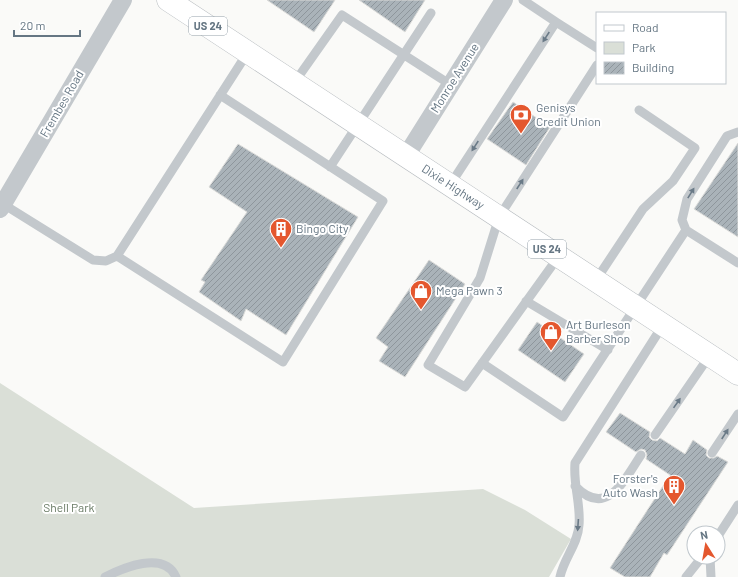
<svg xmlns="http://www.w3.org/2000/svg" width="738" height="577" viewBox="0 0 738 577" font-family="Barlow,sans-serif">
  <defs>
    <pattern id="building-hatch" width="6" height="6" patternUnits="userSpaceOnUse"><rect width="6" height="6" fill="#aab3b9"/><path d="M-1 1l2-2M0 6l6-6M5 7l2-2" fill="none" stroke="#8e969c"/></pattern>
  </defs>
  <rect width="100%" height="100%" fill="#fafaf8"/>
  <path fill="#dadfd7" d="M0,383L194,508L483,489L525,510L571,539L549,577H0Z"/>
  <path fill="url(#building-hatch)" stroke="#dcdcda" d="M267,0H335L314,32Z
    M359,0H425L405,32Z
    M513,102L550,127L526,165L487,139Z
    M738,143V237L694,209Z
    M238,144L358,217L286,335L246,309L241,321L199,292L205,282L201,280L247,212L209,187Z
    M429,260L465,284L405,377L379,361L388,347L376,338Z
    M537,322L584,354L565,382L518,350Z
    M620,413L650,432L649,437L652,440L657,441L660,438L685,454L693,440L707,450L706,455L709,458H714L717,456L728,462L667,555L664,553L650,577H625L610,568L670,475L646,459L647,455L645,450L641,449L636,452L606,432Z"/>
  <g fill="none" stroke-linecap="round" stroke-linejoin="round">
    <g stroke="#b5babe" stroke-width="23">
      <path id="primary" d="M168,0L738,374"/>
    </g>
    <path stroke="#c3c8cc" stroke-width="9" d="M523,0L556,22
      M294,83L342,15L451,85
      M330,167L431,13
      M450,185L556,22L597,48
      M3,204L93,260L106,261L117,256L248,52
      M686,230L682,220L687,199L727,136L738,132
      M117,256L283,362L383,201L220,95
      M559,256L465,387L428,365L480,278L499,217L597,65
      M596,280L643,209L673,181L695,148L639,110
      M526,301L608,350
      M482,363L563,417L686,230L738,263
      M655,435L710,355
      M712,453L738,414
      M575,486C607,519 624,480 641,455
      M718,536L738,505
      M710,557L711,577
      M105,577C123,568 164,550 176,577
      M560,577C564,558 578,544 579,525C581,505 573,484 575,463L663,325
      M686,577L702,557"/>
    <path stroke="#c3c8cc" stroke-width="18" d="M406,156L504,0
      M0,209L123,0"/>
    <use href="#primary" stroke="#fff" stroke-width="22"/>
  </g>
  <defs><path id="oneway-solid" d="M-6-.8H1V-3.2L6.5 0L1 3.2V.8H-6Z"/></defs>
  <g fill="#6a7a87">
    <use href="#oneway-solid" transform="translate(546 37) rotate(123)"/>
    <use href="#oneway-solid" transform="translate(475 146) rotate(123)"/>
    <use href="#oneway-solid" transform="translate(520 184) rotate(-57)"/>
    <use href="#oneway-solid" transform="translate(691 193) rotate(-58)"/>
    <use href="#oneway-solid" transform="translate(677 403) rotate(-55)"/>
    <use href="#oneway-solid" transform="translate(725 434) rotate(-57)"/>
    <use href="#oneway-solid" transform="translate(578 525) rotate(94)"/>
  </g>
  <defs>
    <g id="bank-pin" transform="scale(1.15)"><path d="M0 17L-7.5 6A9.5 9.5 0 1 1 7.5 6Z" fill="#e4572e" stroke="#fff"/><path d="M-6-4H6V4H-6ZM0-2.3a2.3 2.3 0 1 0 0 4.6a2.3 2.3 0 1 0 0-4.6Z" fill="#fff"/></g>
    <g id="building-pin" transform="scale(1.15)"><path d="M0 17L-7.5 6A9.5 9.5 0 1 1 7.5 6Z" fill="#e4572e" stroke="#fff"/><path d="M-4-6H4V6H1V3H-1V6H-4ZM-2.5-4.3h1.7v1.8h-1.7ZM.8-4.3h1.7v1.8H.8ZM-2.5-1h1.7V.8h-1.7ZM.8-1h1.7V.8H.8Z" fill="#fff"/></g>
    <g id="shop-pin" transform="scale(1.15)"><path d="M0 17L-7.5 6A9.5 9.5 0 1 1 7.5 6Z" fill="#e4572e" stroke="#fff"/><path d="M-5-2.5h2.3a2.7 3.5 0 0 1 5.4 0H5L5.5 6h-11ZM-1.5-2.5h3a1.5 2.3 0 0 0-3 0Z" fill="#fff"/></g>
  </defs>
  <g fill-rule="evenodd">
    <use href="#bank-pin" x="521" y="115"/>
    <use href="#building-pin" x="281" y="229"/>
    <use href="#shop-pin" x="421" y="291"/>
    <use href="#shop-pin" x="551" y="332"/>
    <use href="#building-pin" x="674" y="486"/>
  </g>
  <g text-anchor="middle" stroke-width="4" stroke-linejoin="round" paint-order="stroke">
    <g fill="#fff" stroke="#939fa8" stroke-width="1">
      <rect x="189" y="17" width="38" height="18" rx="3"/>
      <rect x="528" y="240" width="38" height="18" rx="3"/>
    </g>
    <g font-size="11" font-weight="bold" fill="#657683">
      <text x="208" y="30">US 24</text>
      <text x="547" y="253">US 24</text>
    </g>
    <g font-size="12" fill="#657683" stroke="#fff">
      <text transform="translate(455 78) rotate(-58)" y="4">Monroe Avenue</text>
      <text transform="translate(62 104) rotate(-60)" y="4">Frembes Road</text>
      <text transform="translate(453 187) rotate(33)" y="4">Dixie Highway</text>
    </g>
    <g font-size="12" fill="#657683" stroke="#fff" text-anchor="start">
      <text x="536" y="112">Genisys<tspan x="536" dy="14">Credit Union</tspan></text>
      <text x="296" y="233">Bingo City</text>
      <text x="436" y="295">Mega Pawn 3</text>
      <text x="566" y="329">Art Burleson<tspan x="566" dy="14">Barber Shop</tspan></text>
      <text x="658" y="483" text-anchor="end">Forster's<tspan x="658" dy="14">Auto Wash</tspan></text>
    </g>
    <g font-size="12" fill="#687a64" stroke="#fff">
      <text x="69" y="512">Shell Park</text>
    </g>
  </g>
  <rect x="596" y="12" width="130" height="72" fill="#ffffff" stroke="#c1c8cd"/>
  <rect x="604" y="25" width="20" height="6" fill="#ffffff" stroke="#c1c8cd"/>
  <text x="632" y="32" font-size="12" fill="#657683">Road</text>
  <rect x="604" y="42" width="20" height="12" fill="#dadfd7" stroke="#c1c8cd"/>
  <text x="632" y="52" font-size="12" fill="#657683">Park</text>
  <rect x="604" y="62" width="20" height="12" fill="url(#building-hatch)" stroke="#c1c8cd"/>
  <text x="632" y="72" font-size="12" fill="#657683">Building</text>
  <g transform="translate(706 545) rotate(349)"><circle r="19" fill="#ffffff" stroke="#c1c8cd"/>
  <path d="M0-3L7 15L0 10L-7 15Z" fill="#e4572e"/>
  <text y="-6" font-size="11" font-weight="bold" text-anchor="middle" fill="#657683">N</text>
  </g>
  <path d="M14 30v6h66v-6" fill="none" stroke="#657683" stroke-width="2"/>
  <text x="20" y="30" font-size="12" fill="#657683" stroke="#ffffff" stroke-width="3" paint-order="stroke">20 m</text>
</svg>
